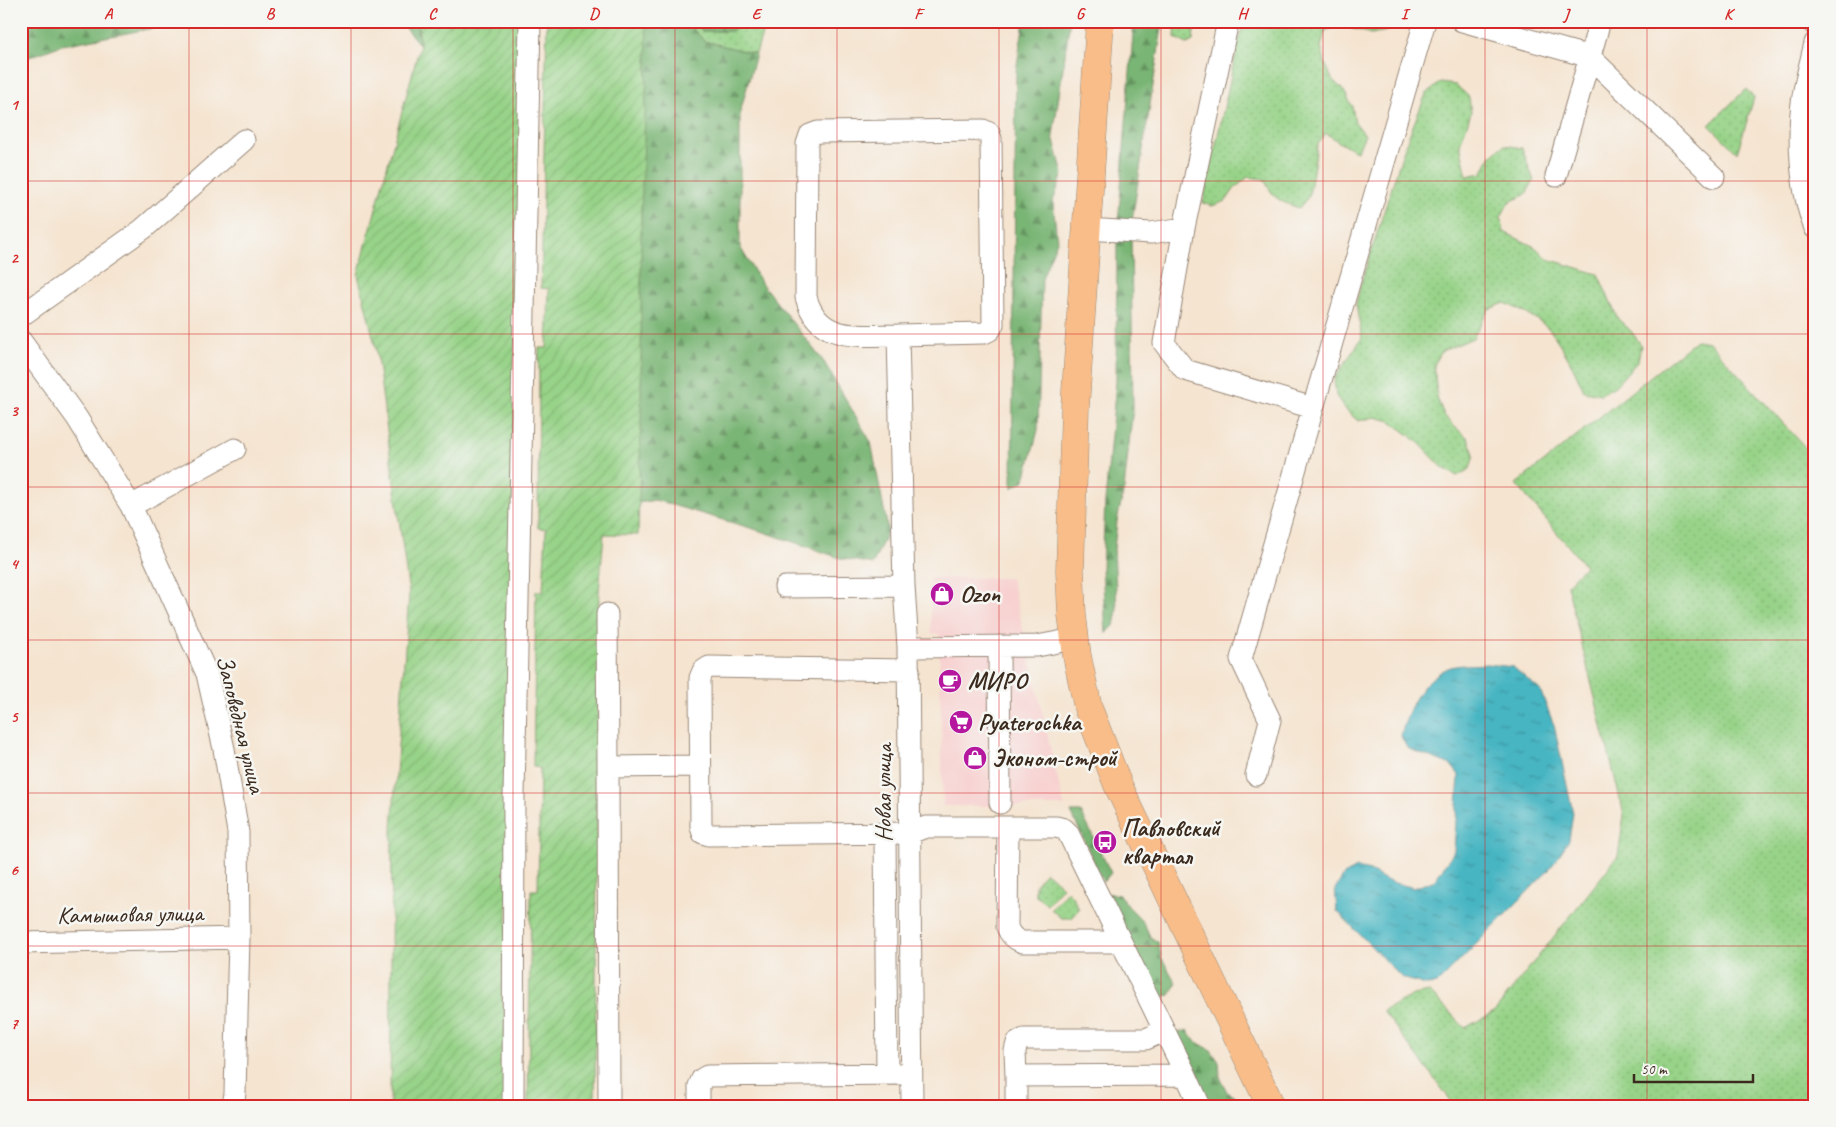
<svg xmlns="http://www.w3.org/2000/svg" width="1836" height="1127" viewBox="0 0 1836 1127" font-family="Caveat,sans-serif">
  <defs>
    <pattern id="grass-dots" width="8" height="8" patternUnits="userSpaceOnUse" patternTransform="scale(1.25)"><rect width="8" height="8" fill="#97d388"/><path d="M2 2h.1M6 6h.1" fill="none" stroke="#83b575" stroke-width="1.8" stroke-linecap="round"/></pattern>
    <pattern id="forest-firs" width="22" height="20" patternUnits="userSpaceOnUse" patternTransform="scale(1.25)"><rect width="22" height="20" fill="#79b574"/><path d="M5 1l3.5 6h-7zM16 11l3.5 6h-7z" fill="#64935f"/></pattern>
    <pattern id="garden-furrows" width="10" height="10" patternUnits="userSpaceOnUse" patternTransform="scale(1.25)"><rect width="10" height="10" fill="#97d388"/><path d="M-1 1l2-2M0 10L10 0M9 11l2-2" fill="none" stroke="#83b575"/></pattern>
    <pattern id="water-ripples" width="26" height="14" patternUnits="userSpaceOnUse" patternTransform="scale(1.25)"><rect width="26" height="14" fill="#47b5c2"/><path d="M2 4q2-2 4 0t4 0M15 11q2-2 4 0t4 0" fill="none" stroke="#3c939d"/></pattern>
  </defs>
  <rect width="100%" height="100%" fill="#f6f6f2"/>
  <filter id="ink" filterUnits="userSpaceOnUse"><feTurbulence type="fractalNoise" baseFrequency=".02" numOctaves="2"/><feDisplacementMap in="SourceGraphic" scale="10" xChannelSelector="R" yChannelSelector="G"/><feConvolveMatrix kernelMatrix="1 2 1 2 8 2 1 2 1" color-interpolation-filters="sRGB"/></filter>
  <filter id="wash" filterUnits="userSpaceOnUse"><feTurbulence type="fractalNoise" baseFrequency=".0096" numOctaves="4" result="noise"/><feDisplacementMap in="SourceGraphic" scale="20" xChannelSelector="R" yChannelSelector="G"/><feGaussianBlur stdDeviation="1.12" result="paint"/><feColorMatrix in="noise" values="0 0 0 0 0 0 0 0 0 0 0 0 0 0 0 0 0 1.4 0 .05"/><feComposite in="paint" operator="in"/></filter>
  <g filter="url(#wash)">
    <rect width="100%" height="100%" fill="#f5e4d0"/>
    <path fill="#f7d0cf" d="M930,578H1011L1064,806H943L939,634L931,633Z"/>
    <path fill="url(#grass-dots)" stroke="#697e53" d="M686,21H695L702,31H731L746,21H766L756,54L704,41Z
      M1176,21H1195L1193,41L1187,44L1175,38Z
      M1243,21H1388L1387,31L1371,34L1340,25L1325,31L1321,47L1325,63L1332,79L1344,91L1352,106L1355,122L1365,135L1357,151L1340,143L1326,133L1317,146L1309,196L1299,208C1278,201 1274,199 1264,179L1248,177L1235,188L1226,201L1212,206L1203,203Z
      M1440,83L1456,85L1469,97L1471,113L1460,144L1467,176L1482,173L1491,156L1504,145L1522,148L1534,181L1525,195L1509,202L1501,217L1504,232L1535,247L1548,259L1598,274L1618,319L1631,331L1641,345L1638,361L1615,386L1601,394L1584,391C1576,372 1562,345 1549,329C1539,319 1518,309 1505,303L1489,309L1473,338L1442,351L1434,365L1437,398L1444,415L1455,427L1468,438L1474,454L1470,469L1457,476L1443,468L1419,443L1391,421L1375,417L1358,421L1346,410L1336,396L1334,379L1362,338L1356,304L1361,283L1406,143L1426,94Z
      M1746,89L1754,98L1737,153L1709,125Z
      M1696,340L1709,342L1815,458V1106H1455L1383,1011L1413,995L1430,992L1465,1028L1494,1012L1618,856L1624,815L1567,585L1585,566L1516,484Z
      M1046,872L1063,887L1047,905L1035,894V885Z
      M1067,891L1072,896L1079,909L1071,918H1061L1051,909Z"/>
    <path fill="url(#forest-firs)" stroke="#5a7049" d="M21,21H192L62,45L21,60Z
      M399,21H418L420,45Z
      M646,21H686L704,41L756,54L740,113V247L762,284L824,362L871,442L888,530L873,564L840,558L764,532L655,500L638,503C641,405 638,308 641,211C642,147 647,85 646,21Z
      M695,21H746L731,31H702Z
      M1024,21H1070L1053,136L1063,174L1053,201L1057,241L1042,278L1038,430L1025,480L1012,488L1016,71Z
      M1134,21H1163L1131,227L1133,407L1124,489L1117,521L1114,549L1117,610L1114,626L1106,634L1102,568L1105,502L1116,381L1117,237Z
      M1071,812H1081L1111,873L1103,882Z
      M1103,893L1119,895C1124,899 1127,906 1132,910C1141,919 1146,925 1150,937L1158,942L1161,957L1176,983L1170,995L1156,998Z
      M1187,1030L1195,1041L1211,1050L1219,1062L1220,1077L1227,1092L1244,1101L1247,1106H1210L1174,1034Z"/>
    <path fill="url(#garden-furrows)" stroke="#697e53" d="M418,21H523L504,1106H390L392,829L409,594L376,349L358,275L420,45Z
      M547,21H646L647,66L641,211V422L638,535L604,534L599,592L595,1106H528L531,890H538L540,768L533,767L536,591H543L546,529L538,528L539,348H547L549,289L541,288Z"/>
    <path fill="url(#water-ripples)" stroke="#417070" d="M1487,664L1513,667L1540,690L1554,725L1573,813L1569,840L1550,869L1437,984L1426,985L1402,978L1337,911L1335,889L1344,875L1357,868L1370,871L1388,881L1414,888L1435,880L1454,851L1459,775L1451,765L1407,748L1401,736C1409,707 1419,682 1448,668C1457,664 1477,665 1487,664Z"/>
  </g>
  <g filter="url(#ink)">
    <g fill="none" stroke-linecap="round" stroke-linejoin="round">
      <g stroke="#988777" stroke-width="23">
        <path id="minor" d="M1228,21L1184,228L1164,343L1185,370L1313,408L1241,659L1270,720L1256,775
          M1462,21L1590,57L1714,177
          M1811,21L1815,25
          M1815,43C1811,61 1806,78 1803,96C1797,134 1800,192 1815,228
          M1556,176L1600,21
          M1087,229L1151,233L1184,228
          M21,316L143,229L244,140
          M898,335C859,335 818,343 806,297L807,144L810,135L818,132L983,130L989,133L991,139L993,324L990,330L984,333L898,335L904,586L908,647
          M21,341L77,418L131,506L207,674L224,749L238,832L239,938L235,1093L233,1106
          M1313,408L1425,21
          M131,506L235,449
          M785,587L904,586
          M607,614L608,767
          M999,646L1000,803
          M909,670L709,667L703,671L700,678L701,827L703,833L709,835L910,833L926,827H1056L1064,829L1068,833L1186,1075
          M1008,827L1007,927C1010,935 1014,939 1022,942H1121
          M885,833L887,1074
          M21,943L239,938
          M1016,1076L1015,1051L1017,1043L1024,1039H1146L1164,1031
          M513,1106L514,795L530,21
          M609,1106L608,767L700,766
          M699,1106V1086L702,1079L707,1076L901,1074
          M912,1106L908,647L1037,646L1074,639
          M1016,1106V1076L1186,1075L1200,1106"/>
      </g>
      <g stroke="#988777" stroke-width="29">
        <path id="major" d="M1100,21L1075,407L1070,571L1072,615L1077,656L1088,708L1118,785L1271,1106"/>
      </g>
      <use href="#minor" stroke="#fff" stroke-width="21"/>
      <use href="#major" stroke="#f8bd89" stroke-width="28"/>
    </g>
  </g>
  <path fill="none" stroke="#d62828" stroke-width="1" stroke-opacity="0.55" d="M189,21V1106M351,21V1106M513,21V1106M675,21V1106M837,21V1106M999,21V1106M1161,21V1106M1323,21V1106M1485,21V1106M1647,21V1106M21,181H1815M21,334H1815M21,487H1815M21,640H1815M21,793H1815M21,946H1815"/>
  <defs>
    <g id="shop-disc" transform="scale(1.25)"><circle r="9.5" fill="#b5179e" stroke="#f6f6f2"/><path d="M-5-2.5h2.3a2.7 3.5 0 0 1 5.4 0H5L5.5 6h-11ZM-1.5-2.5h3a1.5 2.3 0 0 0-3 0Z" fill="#fff"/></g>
    <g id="cafe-disc" transform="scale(1.25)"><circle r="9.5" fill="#b5179e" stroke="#f6f6f2"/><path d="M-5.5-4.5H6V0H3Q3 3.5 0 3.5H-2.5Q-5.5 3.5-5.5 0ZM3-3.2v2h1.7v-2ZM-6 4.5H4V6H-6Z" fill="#fff"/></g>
    <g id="supermarket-disc" transform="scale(1.25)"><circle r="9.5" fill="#b5179e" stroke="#f6f6f2"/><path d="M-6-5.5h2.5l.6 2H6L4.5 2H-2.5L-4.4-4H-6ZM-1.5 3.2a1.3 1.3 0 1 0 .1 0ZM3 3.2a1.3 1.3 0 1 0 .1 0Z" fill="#fff"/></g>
    <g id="bus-disc" transform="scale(1.25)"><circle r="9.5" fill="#b5179e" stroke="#f6f6f2"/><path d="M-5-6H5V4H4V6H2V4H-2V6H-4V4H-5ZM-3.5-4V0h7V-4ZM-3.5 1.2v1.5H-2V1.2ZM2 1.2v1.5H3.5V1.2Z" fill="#fff"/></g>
  </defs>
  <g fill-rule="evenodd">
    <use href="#shop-disc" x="942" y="594"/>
    <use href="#cafe-disc" x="950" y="681"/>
    <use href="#supermarket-disc" x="961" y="722"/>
    <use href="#shop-disc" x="975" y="758"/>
    <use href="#bus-disc" x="1105" y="842"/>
  </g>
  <g text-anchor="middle" stroke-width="5" stroke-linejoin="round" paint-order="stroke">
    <g font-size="24" font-weight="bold" fill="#3b2a1e" stroke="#f6f6f2" text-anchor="start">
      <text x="960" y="602">Ozon</text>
      <text x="968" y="689">МИРО</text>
      <text x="978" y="730">Pyaterochka</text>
      <text x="992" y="766">Эконом-строй</text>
      <text x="1122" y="836">Павловский<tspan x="1122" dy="28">квартал</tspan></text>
    </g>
    <g font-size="24" fill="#3b2a1e" stroke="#f6f6f2">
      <text transform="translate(241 724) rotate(76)" y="8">Заповедная улица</text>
      <text transform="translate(883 793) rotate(-90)" y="8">Новая улица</text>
      <text transform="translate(130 914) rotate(-1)" y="8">Камышовая улица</text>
    </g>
  </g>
  <rect width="1836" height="1127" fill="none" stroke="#f6f6f2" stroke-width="55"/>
  <path d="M1634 1074v8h119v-8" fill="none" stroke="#3b2a1e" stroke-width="2.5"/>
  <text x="1641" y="1074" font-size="15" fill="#3b2a1e" stroke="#f6f6f2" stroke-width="4" paint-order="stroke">50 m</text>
  <rect x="28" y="28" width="1780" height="1072" fill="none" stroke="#d62828" stroke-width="2"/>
  <g font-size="16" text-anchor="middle" font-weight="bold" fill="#d62828">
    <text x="108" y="19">A</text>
    <text x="270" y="19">B</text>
    <text x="432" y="19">C</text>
    <text x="594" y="19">D</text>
    <text x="756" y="19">E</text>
    <text x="918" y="19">F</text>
    <text x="1080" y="19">G</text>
    <text x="1242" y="19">H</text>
    <text x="1404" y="19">I</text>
    <text x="1566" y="19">J</text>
    <text x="1728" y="19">K</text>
    <text x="14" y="110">1</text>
    <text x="14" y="263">2</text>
    <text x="14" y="416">3</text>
    <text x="14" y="569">4</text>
    <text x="14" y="722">5</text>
    <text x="14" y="875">6</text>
    <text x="14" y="1029">7</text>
  </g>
</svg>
